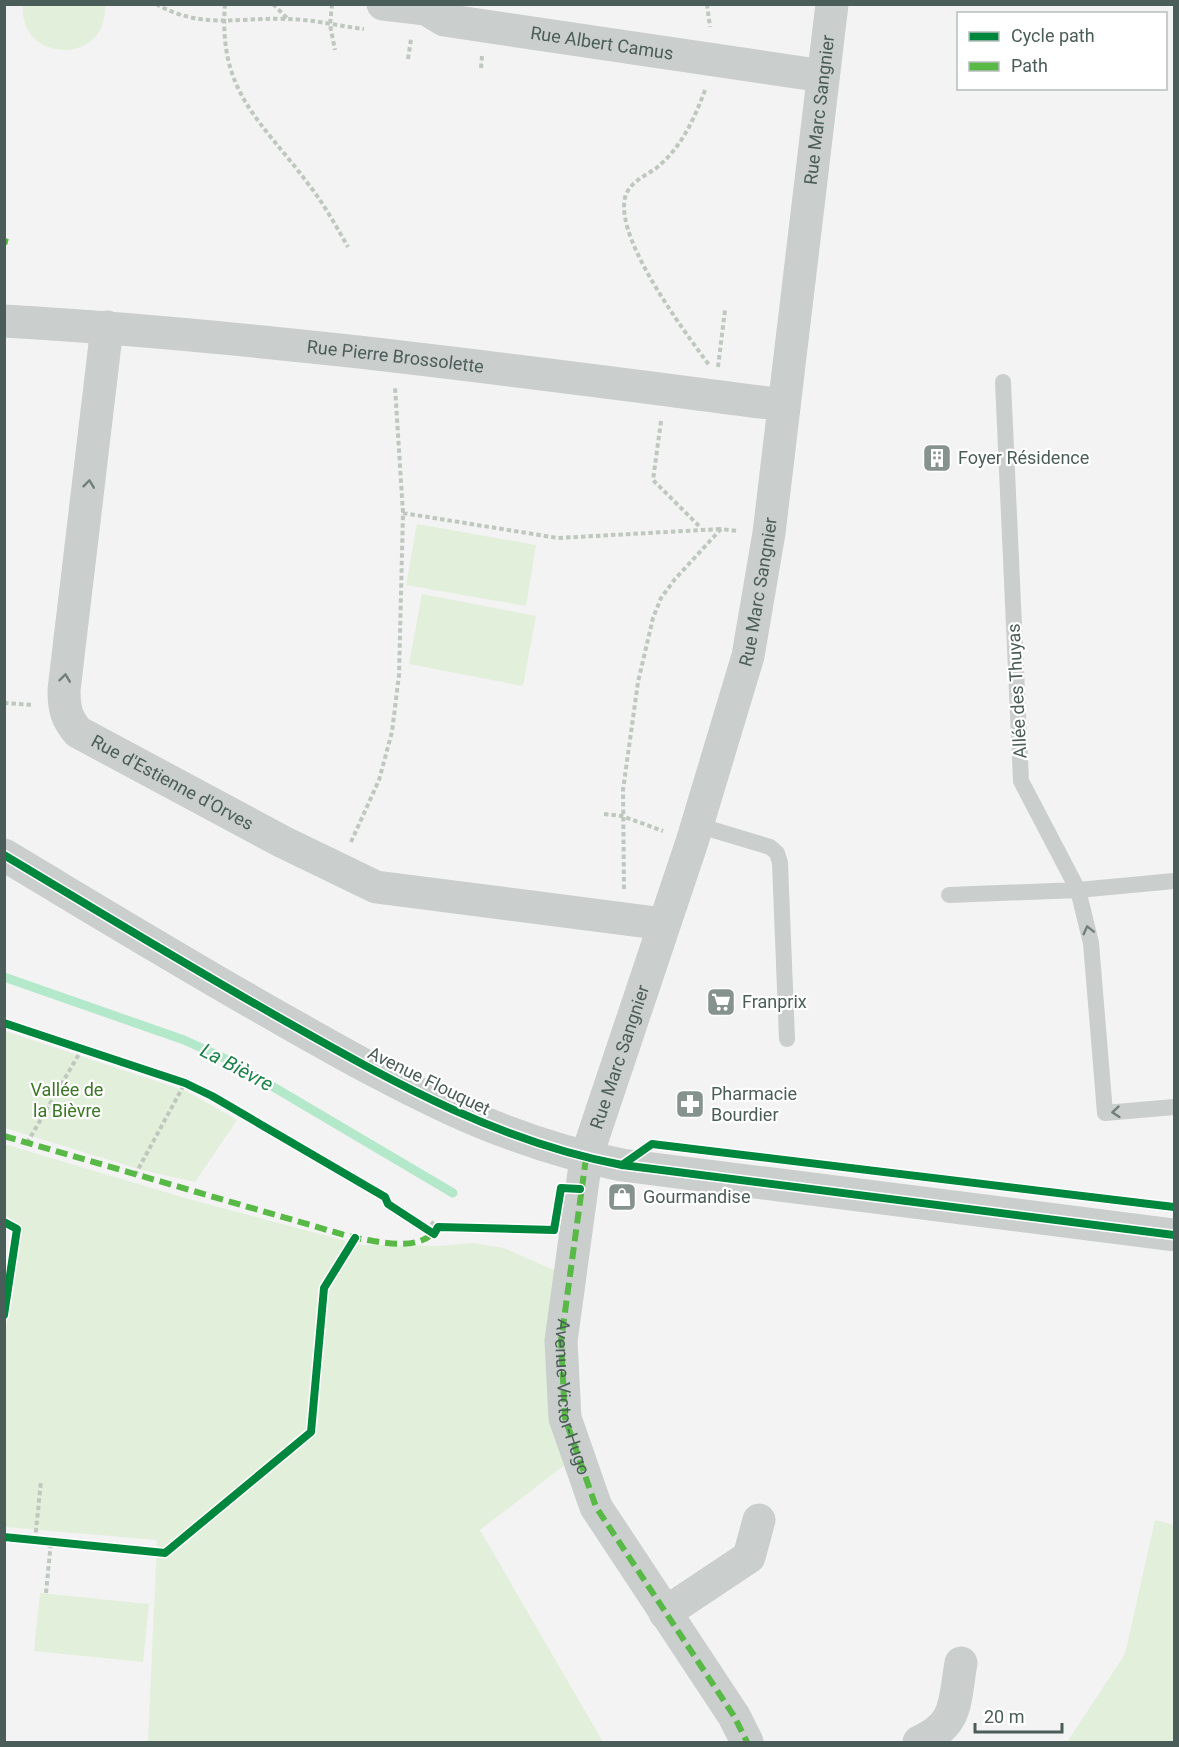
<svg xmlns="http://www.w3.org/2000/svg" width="1179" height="1747" viewBox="0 0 1179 1747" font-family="Roboto,sans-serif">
  <rect width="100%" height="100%" fill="#f3f3f3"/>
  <path fill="#e2efda" d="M23,5H105C108,67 18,63 23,5Z
    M417,524L536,545L526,606L406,585Z
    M422,594L536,616L523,686L409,664Z
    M5,1031L186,1091L237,1120L195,1182L142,1170L5,1128Z
    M4,1144L192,1200L361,1245L439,1246L472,1243L504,1248L558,1272L566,1464L480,1530L603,1742H148L157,1540L5,1527L4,1341L21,1226L5,1215Z
    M1155,1520L1174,1525V1742H1067L1125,1654Z
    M40,1593L149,1604L143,1662L34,1651Z"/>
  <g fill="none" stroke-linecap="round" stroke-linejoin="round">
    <path stroke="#b4e8ca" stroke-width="9" d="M4,977L184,1040L226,1059L453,1193"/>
    <path stroke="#bfc8be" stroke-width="4" stroke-dasharray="4.5 3" stroke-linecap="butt" d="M156,4C203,30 236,17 286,19C312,19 338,26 364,29
      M225,4C218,93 261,120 309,185C324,204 336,226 348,247
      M273,4L287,18
      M332,4L330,25L335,50
      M707,4L710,27
      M408,59L411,39
      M481,68L482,56
      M705,90C695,117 683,144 661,164C652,173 636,178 629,189C603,225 686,333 709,365
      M718,367L725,310
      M661,421L653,480L701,528
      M403,513L558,538L721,529
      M4,703L34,705
      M604,814L622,816L663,831
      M351,842L379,780L392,732L399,675L403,513L395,387
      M624,889L623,790L638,682L653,618L661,598L675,579L721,529L738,531
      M27,1143L82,1049
      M135,1175L185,1083
      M431,1222L438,1227
      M35,1540L41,1481
      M46,1593L51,1541"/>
    <path stroke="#cacecd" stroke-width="16" d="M1003,382L1021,781L1078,890L1174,881
      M697,825L770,847L777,853L780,863L787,1039
      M949,895L1078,890L1091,943L1105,1113L1174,1107"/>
    <g stroke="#cacecd" stroke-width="33">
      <path id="s1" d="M383,4L426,9L444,20L823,76"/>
      <path id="s2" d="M4,321C265,336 525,372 784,405"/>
      <path id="s3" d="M107,327L64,690C64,708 66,718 78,732L283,842L376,887L664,924"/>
      <path d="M665,1613L749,1557L759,1520"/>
      <path id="s4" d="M747,1742L734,1716L596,1507L565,1418L561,1341L586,1158L692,842L748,656L769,533L832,4"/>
      <path d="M919,1742C959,1724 954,1702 961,1663"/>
    </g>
    <path stroke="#cacecd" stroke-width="33" d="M4,855C101,913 196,971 294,1026C400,1086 501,1142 622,1165L1174,1235"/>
    <g stroke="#58b947" stroke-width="6" stroke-dasharray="12 6" stroke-linecap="butt">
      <path d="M4,241L8,242"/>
      <path d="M4,1136L355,1238C378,1241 418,1253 436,1230"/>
      <path id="s5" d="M586,1158L561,1341L565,1418L596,1507L734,1716L747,1742"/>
    </g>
    <g stroke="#fff" stroke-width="11">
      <path id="cycleway" d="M4,855C101,913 196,971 294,1026C400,1086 501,1142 622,1165L1174,1235
        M4,1023L185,1083L212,1096L385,1197L388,1204L434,1234L438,1227L554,1230L561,1188L580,1189
        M622,1165L652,1144L1174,1207
        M4,1222L17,1229L4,1315
        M4,1537L165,1553L311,1432L324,1288L355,1238"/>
    </g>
    <use href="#cycleway" stroke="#00873e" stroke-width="8"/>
  </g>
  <defs><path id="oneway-chevron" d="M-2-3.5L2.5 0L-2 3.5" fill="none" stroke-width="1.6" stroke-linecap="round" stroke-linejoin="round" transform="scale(1.5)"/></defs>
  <g stroke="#717f7b">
    <use href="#oneway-chevron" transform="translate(89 484) rotate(-83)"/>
    <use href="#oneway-chevron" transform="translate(65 678) rotate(-83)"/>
    <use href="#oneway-chevron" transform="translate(1088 930) rotate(-104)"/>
    <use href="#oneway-chevron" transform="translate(1116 1112) rotate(175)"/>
  </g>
  <defs>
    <g id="building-square" transform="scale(1.5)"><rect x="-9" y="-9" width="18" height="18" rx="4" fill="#86928e" stroke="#fff"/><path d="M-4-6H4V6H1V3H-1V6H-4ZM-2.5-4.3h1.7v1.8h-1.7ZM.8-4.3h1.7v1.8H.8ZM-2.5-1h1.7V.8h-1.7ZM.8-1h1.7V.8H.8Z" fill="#fff"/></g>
    <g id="supermarket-square" transform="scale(1.5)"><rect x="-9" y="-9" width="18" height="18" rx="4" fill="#86928e" stroke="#fff"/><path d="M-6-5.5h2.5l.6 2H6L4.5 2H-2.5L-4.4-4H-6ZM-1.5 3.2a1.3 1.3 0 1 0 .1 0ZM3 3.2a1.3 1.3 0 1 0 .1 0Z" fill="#fff"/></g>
    <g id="pharmacy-square" transform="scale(1.5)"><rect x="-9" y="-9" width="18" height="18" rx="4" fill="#86928e" stroke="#fff"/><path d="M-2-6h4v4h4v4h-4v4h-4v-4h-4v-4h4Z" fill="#fff"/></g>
    <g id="shop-square" transform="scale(1.5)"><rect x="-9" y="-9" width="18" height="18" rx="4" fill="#86928e" stroke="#fff"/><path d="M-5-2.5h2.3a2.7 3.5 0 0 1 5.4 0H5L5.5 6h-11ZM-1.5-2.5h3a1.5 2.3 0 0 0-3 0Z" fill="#fff"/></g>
  </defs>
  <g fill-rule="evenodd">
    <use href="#building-square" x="937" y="458"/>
    <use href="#supermarket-square" x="721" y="1002"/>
    <use href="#pharmacy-square" x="690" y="1104"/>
    <use href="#shop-square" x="622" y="1197"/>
  </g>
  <g text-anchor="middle" stroke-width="4.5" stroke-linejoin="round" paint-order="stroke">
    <g font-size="18" fill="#4b5d58" stroke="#fff">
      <text dy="6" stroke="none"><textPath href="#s1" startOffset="224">Rue Albert Camus</textPath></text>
      <text dy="6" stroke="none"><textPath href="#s4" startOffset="1714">Rue Marc Sangnier</textPath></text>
      <text dy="6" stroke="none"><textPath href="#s2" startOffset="393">Rue Pierre Brossolette</textPath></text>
      <text dy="6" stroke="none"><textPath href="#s4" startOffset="1228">Rue Marc Sangnier</textPath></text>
      <text transform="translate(1017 691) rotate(-93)" y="6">Allée des Thuyas</text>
      <text dy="6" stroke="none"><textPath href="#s3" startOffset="518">Rue d'Estienne d'Orves</textPath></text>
      <text dy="6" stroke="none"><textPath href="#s4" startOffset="742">Rue Marc Sangnier</textPath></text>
      <text transform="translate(429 1081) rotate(26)" y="6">Avenue Flouquet</text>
      <text dy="6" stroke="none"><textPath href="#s5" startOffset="242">Avenue Victor-Hugo</textPath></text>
    </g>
    <g font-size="18" fill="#4b5d58" stroke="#fff" text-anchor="start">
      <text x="958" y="464">Foyer Résidence</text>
      <text x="742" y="1008">Franprix</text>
      <text x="711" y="1100">Pharmacie<tspan x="711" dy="21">Bourdier</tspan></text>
      <text x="643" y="1203">Gourmandise</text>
    </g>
    <g font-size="18" fill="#3a7723" stroke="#fff">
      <text x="67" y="1096">Vallée de<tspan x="67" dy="21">la Bièvre</tspan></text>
    </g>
    <g font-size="20" font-style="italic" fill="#1b8247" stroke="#fff">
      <text transform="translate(237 1067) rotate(28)" y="7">La Bièvre</text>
    </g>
  </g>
  <rect width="1179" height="1747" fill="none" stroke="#4b5d58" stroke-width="12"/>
  <rect x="957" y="12" width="210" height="78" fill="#ffffff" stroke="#b7bebc" stroke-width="1.5"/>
  <rect x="969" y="32" width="30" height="9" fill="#00873e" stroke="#b7bebc" stroke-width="1.5"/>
  <text x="1011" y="42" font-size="18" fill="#4b5d58">Cycle path</text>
  <rect x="969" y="62" width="30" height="9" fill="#58b947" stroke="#b7bebc" stroke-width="1.5"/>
  <text x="1011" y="72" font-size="18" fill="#4b5d58">Path</text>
  <path d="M975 1723v9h87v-9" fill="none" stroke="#4b5d58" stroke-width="3"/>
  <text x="984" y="1723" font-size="18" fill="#4b5d58" stroke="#ffffff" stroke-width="4.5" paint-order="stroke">20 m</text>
</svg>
